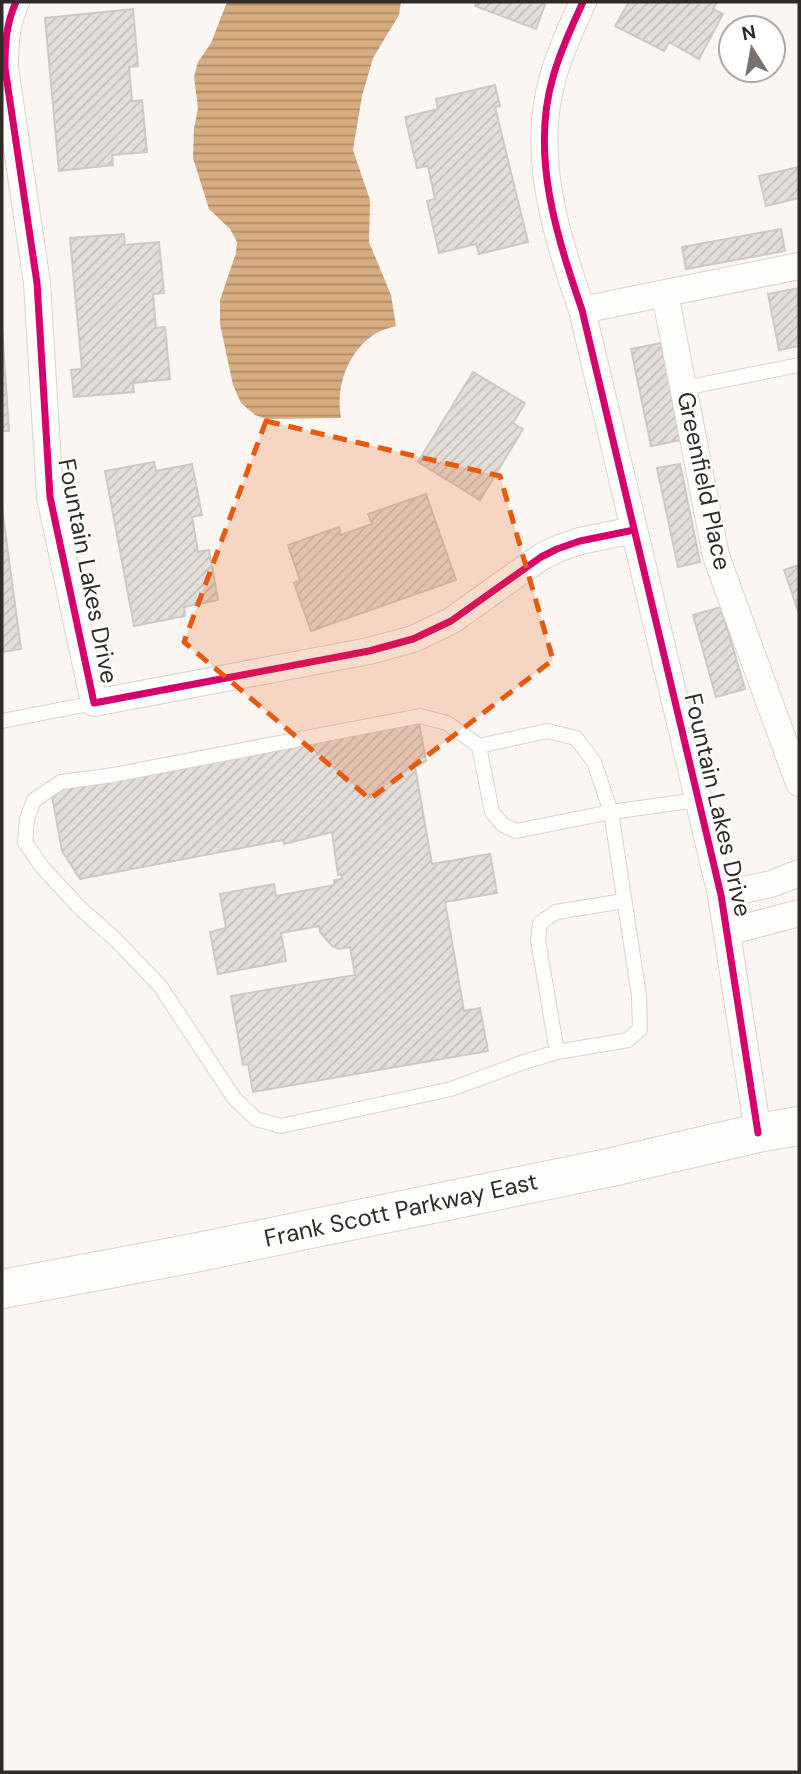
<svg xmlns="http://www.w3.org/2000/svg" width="801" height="1774" viewBox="0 0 801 1774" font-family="'DM Sans',sans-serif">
  <defs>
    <pattern id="water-rules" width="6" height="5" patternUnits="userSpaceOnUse" patternTransform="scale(1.75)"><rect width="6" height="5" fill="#d7ac81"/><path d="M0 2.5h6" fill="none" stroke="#af8c69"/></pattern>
    <pattern id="building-hatch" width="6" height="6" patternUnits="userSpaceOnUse" patternTransform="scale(1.75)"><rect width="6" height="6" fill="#e3ded9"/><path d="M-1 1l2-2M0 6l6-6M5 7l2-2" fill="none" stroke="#c3bfba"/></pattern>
  </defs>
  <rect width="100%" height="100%" fill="#fbf6f2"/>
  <path fill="url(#water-rules)" d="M227,2H401L399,15L373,58L362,96L353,150L370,200L369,242L391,295L396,326C389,328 381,330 375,334C348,351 335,387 341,418L266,419L255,415L241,403L233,385L220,324V300L236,253L237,242L230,229L209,209L193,158L194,129L198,108L194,77L198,62L211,43Z"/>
  <path fill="url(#building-hatch)" stroke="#cec9c5" stroke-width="2" d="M477,2H546L536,29L475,6Z
    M629,2H717L713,9L723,14L699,59L669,42L664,51L615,26Z
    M133,9L138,66L129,67L132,101L142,100L147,152L112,155L113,165L59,171L45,18Z
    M495,85L500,106L495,107L528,242L479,254L476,244L439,253L427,201L435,199L428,166L417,168L405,117L438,109L436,99Z
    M799,167V198L766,206L759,176Z
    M781,229L785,251L686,269L682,247Z
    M124,234L125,245L159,242L164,293L153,294L156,328L165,327L170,379L133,383L134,392L74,397L71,370L82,369L70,238Z
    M799,288V346L779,350L768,294Z
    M2,328L9,431H2Z
    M661,343L681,440L651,446L631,349Z
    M473,372L525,403L513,423L523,429L480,500L418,462Z
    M154,462L156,471L192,464L202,515L192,517L198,552L209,550L218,600L184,607L185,616L134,626L105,471Z
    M680,464L700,562L678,567L657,468Z
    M426,494L456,580L311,631L294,583L300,580L288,545L339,527L341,535L372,524L368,514Z
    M2,508L21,649L2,652Z
    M799,565V614L784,570Z
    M721,607L745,689L716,697L693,615Z
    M419,723L426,761L415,767L432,864L490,854L497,893L445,902L464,1011L480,1008L488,1051L253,1092L248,1064L243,1065L231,996L355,975L350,947L339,949L332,946L320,932L319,926L281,933L286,961L218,974L210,932L226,928L220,894L274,884L276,896L334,885V880L342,879L341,874L338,875L332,832L284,844L283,840L80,879L62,851L51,790Z"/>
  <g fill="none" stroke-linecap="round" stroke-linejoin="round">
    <g stroke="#d8d3cf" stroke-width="16">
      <path id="lane" d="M684,388L799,365
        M2,721L94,703
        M479,746L492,812L503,825L516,831L611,812L639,996L640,1029L628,1040L557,1052L538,940L540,923L556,912L624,901
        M557,1052L524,1062L451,1089L281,1126L256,1119L234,1098L160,986L117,941L80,908L42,867L25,842L27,819L34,800L61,782L113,775L420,716L447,723L479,746L547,731L576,738L594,762L611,812L697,800"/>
    </g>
    <g stroke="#d8d3cf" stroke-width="28">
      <path id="street" d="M16,2C6,24 5,44 5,68L37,283L50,497L94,703L369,651L413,639L451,621L541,557L557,549L580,541L634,530
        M583,2C572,26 560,51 553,77C530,155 557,237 582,310L721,895L758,1133
        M665,294L716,556L799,783
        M582,310L799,266
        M721,895L771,884L799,873
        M728,932L799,913"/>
    </g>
    <g stroke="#d8d3cf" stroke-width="40">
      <path id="secondary" d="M2,1289L194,1253L612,1167L758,1133L799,1126"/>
    </g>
    <use href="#lane" stroke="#fefefd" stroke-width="14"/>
    <use href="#street" stroke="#fefefd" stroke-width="26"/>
    <use href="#secondary" stroke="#fefefd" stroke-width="38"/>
    <g stroke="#fff" stroke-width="11">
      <path id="cycleway" d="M16,2C6,24 5,44 5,68L37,283L50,497L94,703L369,651L413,639L451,621L541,557L557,549L580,541L634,530
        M583,2C572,26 560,51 553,77C530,155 557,237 582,310L721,895L758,1133"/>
    </g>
    <use href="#cycleway" stroke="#d6006c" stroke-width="7"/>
  </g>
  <path fill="#e8590c" fill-opacity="0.2" stroke="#e8590c" stroke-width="5" stroke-dasharray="14 9" stroke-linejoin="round" d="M266,421L500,476L553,660L370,799L184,642Z"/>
  <g text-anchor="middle" stroke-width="5" stroke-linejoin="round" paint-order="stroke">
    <g font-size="24" fill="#302b26" stroke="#fff">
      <text transform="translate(704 481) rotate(78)" y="8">Greenfield Place</text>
      <text transform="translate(88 571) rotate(79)" y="8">Fountain Lakes Drive</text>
      <text transform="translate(718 805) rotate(77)" y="8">Fountain Lakes Drive</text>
      <text transform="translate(401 1210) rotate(-12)" y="8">Frank Scott Parkway East</text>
    </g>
  </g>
  <rect width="801" height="1774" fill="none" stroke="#302b26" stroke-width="7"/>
  <g transform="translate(752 49) rotate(349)"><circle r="33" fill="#ffffff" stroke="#acaaa8" stroke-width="2"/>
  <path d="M0-5L12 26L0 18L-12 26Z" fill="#77726d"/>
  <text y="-10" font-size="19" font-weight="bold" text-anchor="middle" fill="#302b26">N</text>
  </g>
</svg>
